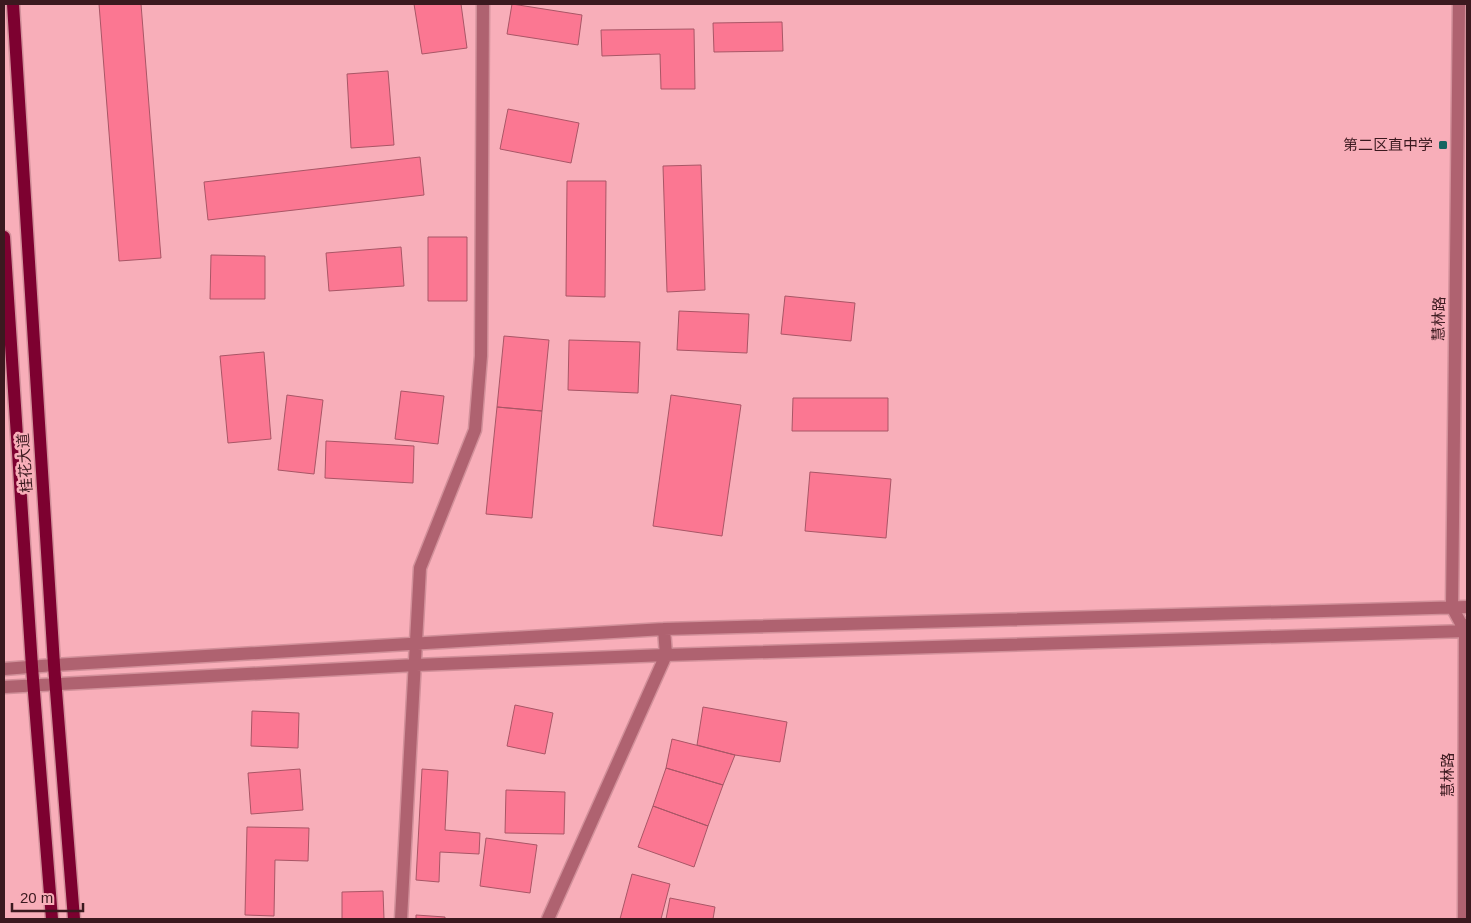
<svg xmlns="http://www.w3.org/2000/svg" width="1471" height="923" viewBox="0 0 1471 923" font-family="Helvetica,'Noto Sans SC',sans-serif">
  <rect width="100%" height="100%" fill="#f8aeb9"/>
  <path fill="#fb7792" stroke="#a95666" d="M99,4H141L161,258L119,261Z
    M414,4H461L467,48L422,54Z
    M512,4L582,15L578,45L507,34Z
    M782,22L783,51L714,52L713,23Z
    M694,29L695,89H661L660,54L602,56L601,30Z
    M388,71L394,145L351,148L347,74Z
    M508,109L579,123L571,163L500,149Z
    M420,157L424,195L208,220L204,182Z
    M701,165L705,290L667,292L663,166Z
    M567,181H606L605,297L566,296Z
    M428,237H467V301H428Z
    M401,247L404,286L329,291L326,253Z
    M211,255L265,256V299H210Z
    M785,296L855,303L851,341L781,334Z
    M679,311L749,314L747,353L677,350Z
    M504,336L549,340L542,411L497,407Z
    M569,340L640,342L638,393L568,390Z
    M264,352L271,439L228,443L220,356Z
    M401,391L444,396L438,444L395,439Z
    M287,395L323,400L314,474L278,470Z
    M671,395L741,405L722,536L653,526Z
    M793,398H888V431H792Z
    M497,407L542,411L532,518L486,514Z
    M326,441L414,446L413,483L325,478Z
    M810,472L891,479L886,538L805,531Z
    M515,705L553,713L545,754L507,746Z
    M703,707L787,722L780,762L735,755L697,745Z
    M252,711L299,713L298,748L251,746Z
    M672,739L735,755L723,785L666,768Z
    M666,768L723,785L708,826L653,806Z
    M300,769L303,810L251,814L248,773Z
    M422,769L448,771L445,830L480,833L479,854L440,852L439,882L416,880Z
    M506,790L565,792L564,834L505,833Z
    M653,806L708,826L694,867L638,847Z
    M247,827L309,828L308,861L275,860L274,916L245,915Z
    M486,838L537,845L530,893L480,886Z
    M632,874L670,884L661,919H620Z
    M383,891L384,919H342V892Z
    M670,898L715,907L713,919H666Z
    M416,915L445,917V919H416Z"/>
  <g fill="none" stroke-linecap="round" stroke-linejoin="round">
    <g stroke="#d2909a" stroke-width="15">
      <path id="minor" d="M1459,4L1452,607L1465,631
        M4,669L54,665L664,629L1467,607
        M4,687L416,665L666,655L1467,631
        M401,919L420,568L475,430L481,356L483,4
        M548,919L666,655L664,629
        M1464,919L1465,631L1467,625"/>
    </g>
    <g stroke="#d2909a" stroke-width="15">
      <path id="major" d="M13,4L54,665L74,919
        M4,237L32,667L52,919"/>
    </g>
    <use href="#minor" stroke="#af6270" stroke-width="12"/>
    <use href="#major" stroke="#7d0130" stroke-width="12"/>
  </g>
  <rect fill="#186561" stroke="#f8aeb9" stroke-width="2" x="1438" y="140" width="10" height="10" rx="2.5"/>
  <g text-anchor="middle" stroke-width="5" stroke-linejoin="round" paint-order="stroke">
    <g font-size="15" fill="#3b191f" stroke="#f8aeb9" text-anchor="end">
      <text x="1433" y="150">第二区直中学</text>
    </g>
    <g font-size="15" fill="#3b191f" stroke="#f8aeb9">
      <text transform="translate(1439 319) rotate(-89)" y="5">慧林路</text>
      <text transform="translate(25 463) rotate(-94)" y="5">桂花大道</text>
      <text transform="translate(1448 775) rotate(-90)" y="5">慧林路</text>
    </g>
  </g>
  <rect width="1471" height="923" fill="none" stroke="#3b191f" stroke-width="10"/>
  <path d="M12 903v8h71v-8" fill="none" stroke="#3b191f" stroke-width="2.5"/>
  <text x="20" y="903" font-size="15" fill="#3b191f" stroke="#f8aeb9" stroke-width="4" paint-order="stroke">20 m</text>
</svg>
